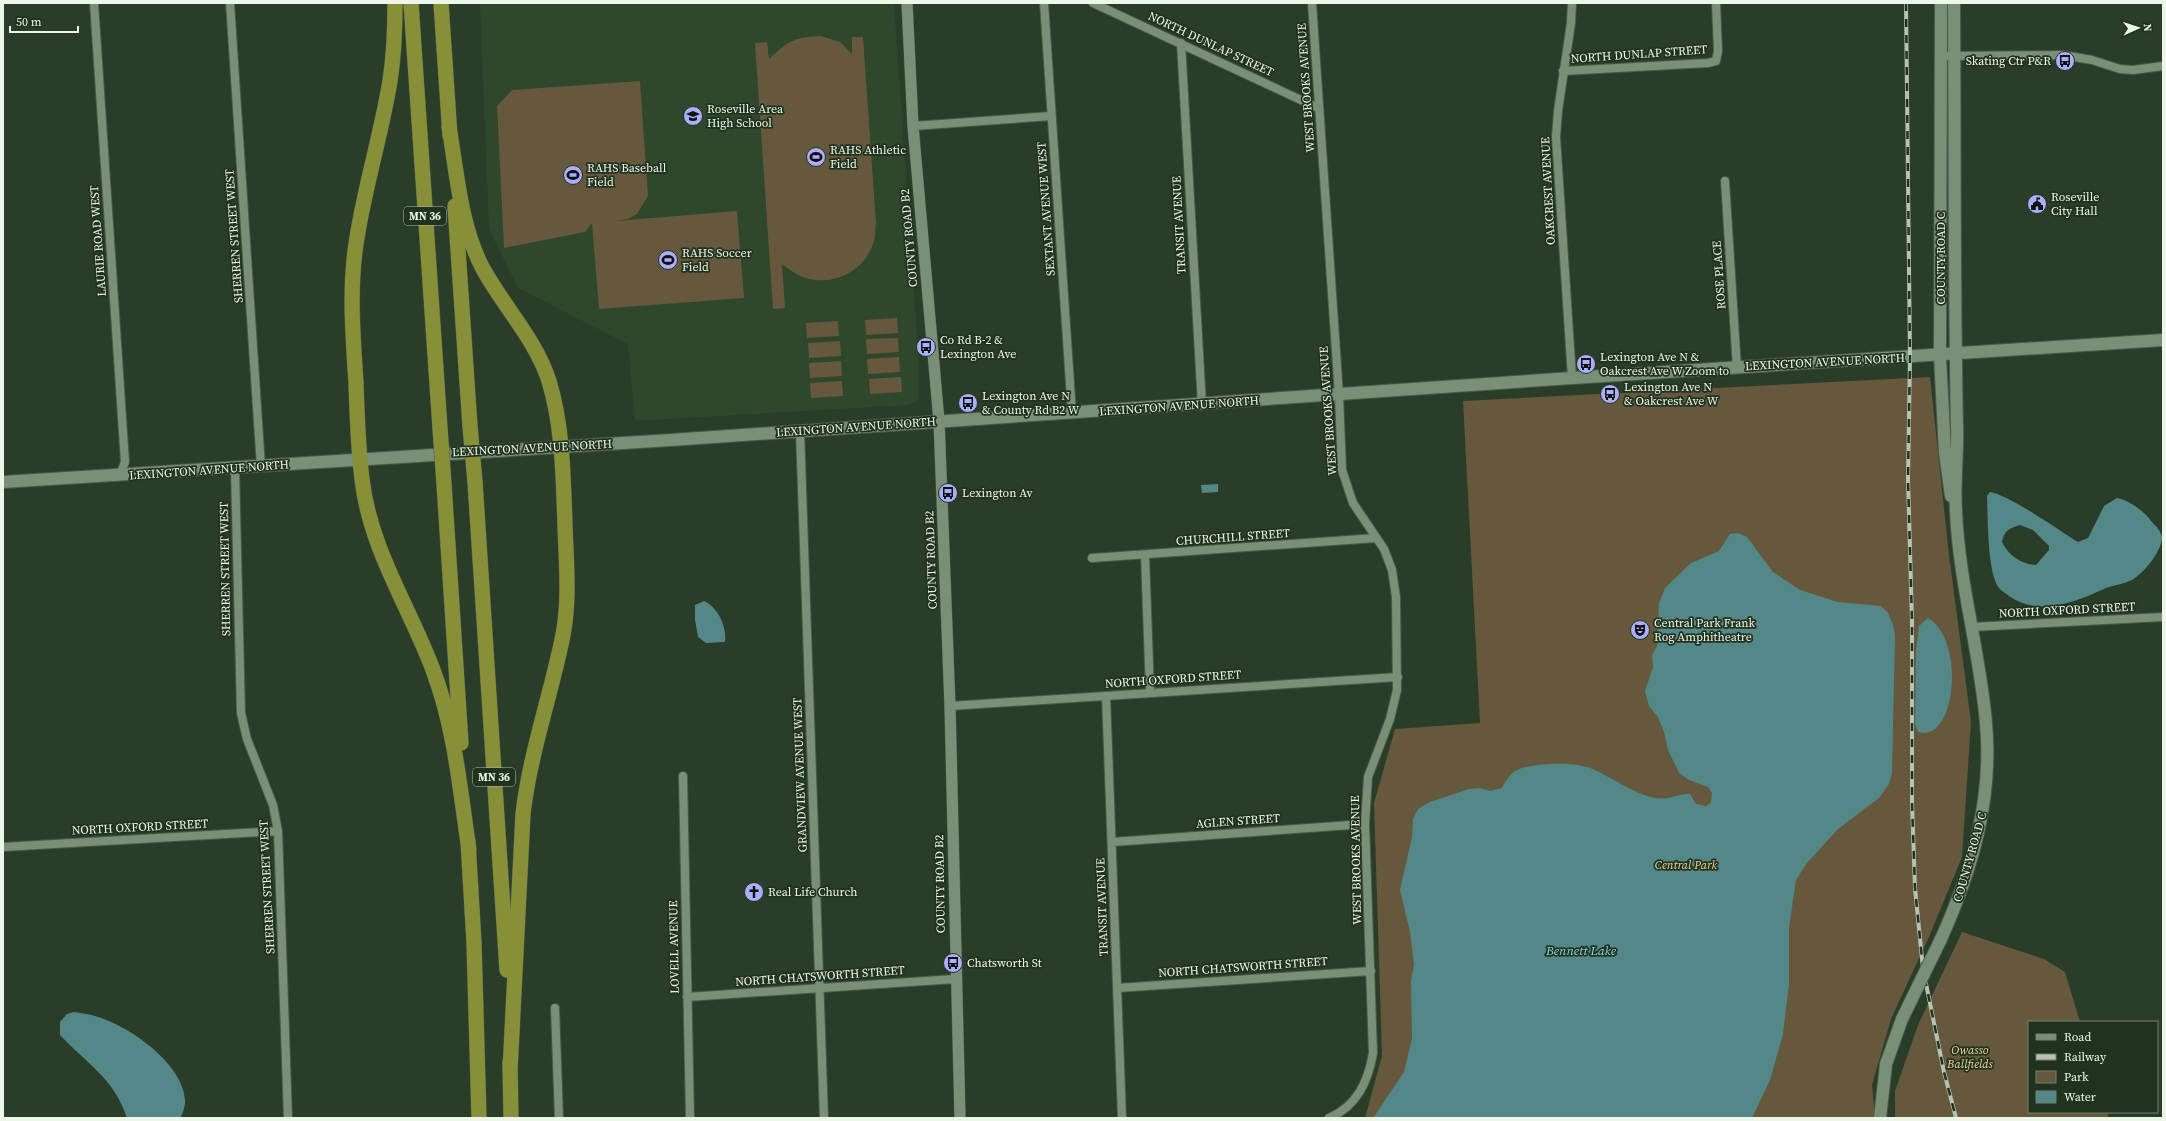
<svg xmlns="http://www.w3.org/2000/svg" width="2166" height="1121" viewBox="0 0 2166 1121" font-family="'Source Serif 4',serif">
  <rect width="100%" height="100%" fill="#2a3d28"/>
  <path fill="#2f472c" d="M480,3H894L919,364L918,399L909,405L635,421L628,344L518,288L489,229Z"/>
  <path fill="#65583c" d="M821,36L840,42L852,54V37H863L876,223C875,228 876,235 874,241C866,271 832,288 803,277C795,274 789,269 782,264L785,308L773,309L755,43L767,42L769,59C788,41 794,37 821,36Z
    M640,81L648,196L637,214L628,219L616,221L737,211L744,298L599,309L592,223L585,232L504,248L497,106L512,90Z
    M897,318L898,333L866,335L865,320Z
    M838,321L839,336L807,338L806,323Z
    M898,338L899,352L867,354L866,339Z
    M840,341L841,356L809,358L808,343Z
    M899,357L900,372L868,374L867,359Z
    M841,361L842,376L810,378L809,363Z
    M901,377L902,392L870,394L869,379Z
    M1930,377L1949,555L1971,722L1962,857L1929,937L1891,1019L1872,1085L1875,1118H1365L1382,1056L1374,803L1395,729L1480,723L1463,401Z
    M842,381L843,396L811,398L810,383Z
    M1962,932L2044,959L2065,972L2080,1022H2029V1112H2107L2109,1118H1895V1091L1918,1025Z"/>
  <path fill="#548788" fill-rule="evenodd" d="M1218,484V492L1202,493L1201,485Z
    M1990,492C2009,495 2059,530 2078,542L2088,538L2104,506L2117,498C2130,501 2143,510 2151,521C2156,526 2162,532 2162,539C2160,553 2144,573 2132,580C2124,584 2114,585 2106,588C2076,602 2039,617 2009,596C2006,593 2001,591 1999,588C1987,573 1988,517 1987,496ZM2020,525L2033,530L2049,546V550L2036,565C2021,564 2009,556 2002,542C2004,531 2009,528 2020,525Z
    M1738,533L1747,537L1773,572L1800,590L1838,602L1881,606L1888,613L1893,625L1895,635L1892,773L1889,784L1879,798L1838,829L1807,863L1796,880L1789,928V984L1783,1034L1770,1080L1752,1118H1373L1404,1072L1412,1038L1411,981L1414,964L1410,932L1400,890L1412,837L1413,819L1418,809L1430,802L1469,789L1480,788L1490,791L1502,788C1512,769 1518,768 1538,765C1560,763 1582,762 1601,773C1618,782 1633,792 1651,797C1669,802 1675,793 1690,794L1696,804L1706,806L1711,802L1712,793L1708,787L1689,780L1679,773L1668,750L1664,732L1658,717L1649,706L1645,691L1653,667L1652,655L1657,646L1659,603L1665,588L1691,563L1719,551L1730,534Z
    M704,601C718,607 727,627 725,642L706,643L698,637L695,620V605Z
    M1928,618C1966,640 1956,744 1918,732L1915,724L1916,651L1919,626Z
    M74,1012C81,1013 89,1014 95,1016C128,1025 183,1063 185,1100C186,1106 182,1113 181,1118H127C114,1078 87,1064 60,1035V1022L67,1014Z"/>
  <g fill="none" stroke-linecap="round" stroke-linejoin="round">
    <g stroke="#4b5a49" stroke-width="10">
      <path id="minor" d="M94,3L125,462L120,475
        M230,3L261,467
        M1044,3L1072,413
        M1093,3L1318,108
        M1312,3L1339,395L1342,470L1353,503L1384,549L1392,570L1396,597L1397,690L1390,719L1368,777L1365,824L1373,1053C1368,1082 1357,1106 1329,1118
        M1572,3L1571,23L1558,111L1556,137L1572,378
        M1181,43L1202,405
        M1941,56L2063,55L2092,60L2120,69L2133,70L2163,66
        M1563,71L1708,63L1716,61L1718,51L1716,3
        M913,126L1051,116
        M1725,181L1737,368
        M800,431L824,1118
        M235,469L241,713L247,739L273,805L278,831L288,1118
        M1145,555L1150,693
        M1092,558L1376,538
        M1972,627L2163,617
        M1106,696L1122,1118
        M950,706L1398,677
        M683,776L690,1118
        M1112,842L1365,824
        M3,847L278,831
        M1117,988L1371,971
        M687,997L955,979
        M555,1008L559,1118"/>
    </g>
    <g stroke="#4b5a49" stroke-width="12">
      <path id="tertiary" d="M907,3L913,126L939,421L950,706L960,1118"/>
    </g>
    <g stroke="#4b5a49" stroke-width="14">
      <path id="secondary" d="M1941,3L1940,356L1945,453L1951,496
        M3,482L671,440L1572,378L2163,340
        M1941,939C1972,870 1993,800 1986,723C1980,652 1959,583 1956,511C1954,483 1958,454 1957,426C1954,285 1955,144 1954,3
        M1880,1118L1886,1064L1902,1019"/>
    </g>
    <g stroke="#4b5a49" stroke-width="16">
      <path id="motorway" d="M395,3C395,29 394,55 390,81C381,136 364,189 356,244C349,290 353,337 356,383C357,415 358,447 362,479C370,549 409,606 433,670C455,728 460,790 469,850
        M411,3L440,428
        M441,3L450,136
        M449,127C457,173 460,224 482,267C503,306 535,338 549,381C563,427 563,476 565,524C566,561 570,598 563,635C551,695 530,753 523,814L510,1071
        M455,206L470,426
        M475,482L507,970
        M444,484L461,743
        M468,841L474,943L479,1118
        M510,1062L511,1118"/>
    </g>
    <use href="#minor" stroke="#7a8f77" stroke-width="8"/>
    <use href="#tertiary" stroke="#7a8f77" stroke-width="11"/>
    <use href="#secondary" stroke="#7a8f77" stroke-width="12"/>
    <use href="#motorway" stroke="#878f39" stroke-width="15"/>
    <g stroke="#b6c3b4" stroke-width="4">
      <path id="rail" d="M1906,3L1910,357L1908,479L1912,621V803L1915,888L1923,969L1944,1072L1956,1118"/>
    </g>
    <use href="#rail" stroke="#21321e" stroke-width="2.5" stroke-dasharray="8" stroke-linecap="butt"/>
    <g stroke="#4b5a49" stroke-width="14" stroke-linecap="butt">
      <path id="secondary-bridge" d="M1902,1019L1941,939"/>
    </g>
    <g stroke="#4b5a49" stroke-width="16" stroke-linecap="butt">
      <path id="motorway-bridge" d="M470,426L475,482
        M440,428L444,484"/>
    </g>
    <use href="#secondary-bridge" stroke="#7a8f77" stroke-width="12"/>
    <use href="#motorway-bridge" stroke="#878f39" stroke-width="15"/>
  </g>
  <defs>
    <g id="bus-disc" transform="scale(1)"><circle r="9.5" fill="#abaffb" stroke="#21321e"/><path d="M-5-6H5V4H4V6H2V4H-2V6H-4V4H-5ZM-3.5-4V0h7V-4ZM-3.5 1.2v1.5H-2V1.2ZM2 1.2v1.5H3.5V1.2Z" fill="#111"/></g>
    <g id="school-disc" transform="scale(1)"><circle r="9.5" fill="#abaffb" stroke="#21321e"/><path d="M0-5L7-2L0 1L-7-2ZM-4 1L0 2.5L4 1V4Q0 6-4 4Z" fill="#111"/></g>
    <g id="stadium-disc" transform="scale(1)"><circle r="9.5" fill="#abaffb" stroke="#21321e"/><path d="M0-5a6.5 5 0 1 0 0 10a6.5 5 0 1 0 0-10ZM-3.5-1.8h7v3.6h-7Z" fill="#111"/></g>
    <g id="civic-disc" transform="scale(1)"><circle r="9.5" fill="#abaffb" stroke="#21321e"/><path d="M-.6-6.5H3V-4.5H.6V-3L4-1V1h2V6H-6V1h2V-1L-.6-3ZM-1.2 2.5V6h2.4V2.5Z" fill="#111"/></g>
    <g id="theatre-disc" transform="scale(1)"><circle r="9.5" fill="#abaffb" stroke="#21321e"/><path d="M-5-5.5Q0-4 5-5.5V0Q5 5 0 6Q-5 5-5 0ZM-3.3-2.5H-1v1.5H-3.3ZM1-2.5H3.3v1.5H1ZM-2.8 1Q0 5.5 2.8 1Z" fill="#111"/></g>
    <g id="church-disc" transform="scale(1)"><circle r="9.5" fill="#abaffb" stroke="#21321e"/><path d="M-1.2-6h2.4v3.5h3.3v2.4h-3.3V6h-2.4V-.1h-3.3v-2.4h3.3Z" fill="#111"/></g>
  </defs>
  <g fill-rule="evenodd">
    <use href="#bus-disc" x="2065" y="61"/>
    <use href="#school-disc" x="693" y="116"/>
    <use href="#stadium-disc" x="816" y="157"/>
    <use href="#stadium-disc" x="573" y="175"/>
    <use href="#civic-disc" x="2037" y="204"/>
    <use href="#stadium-disc" x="668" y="260"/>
    <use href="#bus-disc" x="926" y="347"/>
    <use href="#bus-disc" x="1586" y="364"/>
    <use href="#bus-disc" x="1610" y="394"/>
    <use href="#bus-disc" x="968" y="403"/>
    <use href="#bus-disc" x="948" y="493"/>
    <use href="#theatre-disc" x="1640" y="630"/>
    <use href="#church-disc" x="754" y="892"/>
    <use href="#bus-disc" x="953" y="963"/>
  </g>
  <g text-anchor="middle" stroke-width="3.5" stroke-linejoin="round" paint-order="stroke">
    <g fill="#21321e" stroke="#afbcad" stroke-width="1">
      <rect x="404" y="207" width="42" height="18" rx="3"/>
      <rect x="473" y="768" width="42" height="18" rx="3"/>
    </g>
    <g font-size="11" font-weight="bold" fill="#ecf7ea">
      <text x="425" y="220">MN 36</text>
      <text x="494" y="781">MN 36</text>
    </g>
    <g font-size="12" fill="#ecf7ea" stroke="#21321e">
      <text transform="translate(1211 44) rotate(25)" y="4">NORTH DUNLAP STREET</text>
      <text transform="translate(1639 54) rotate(-4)" y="4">NORTH DUNLAP STREET</text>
      <text transform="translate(1306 88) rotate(-94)" y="4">WEST BROOKS AVENUE</text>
      <text transform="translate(1548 191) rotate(-93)" y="4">OAKCREST AVENUE</text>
      <text transform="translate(1046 209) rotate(-94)" y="4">SEXTANT AVENUE WEST</text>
      <text transform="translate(1179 225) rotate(-93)" y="4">TRANSIT AVENUE</text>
      <text transform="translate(234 236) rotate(-94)" y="4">SHERREN STREET WEST</text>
      <text transform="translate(909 238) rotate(-95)" y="4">COUNTY ROAD B2</text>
      <text transform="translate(98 241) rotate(-94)" y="4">LAURIE ROAD WEST</text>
      <text transform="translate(1941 258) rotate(-90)" y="4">COUNTY ROAD C</text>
      <text transform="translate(1719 275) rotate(-94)" y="4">ROSE PLACE</text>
      <text transform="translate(1825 362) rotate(-3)" y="4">LEXINGTON AVENUE NORTH</text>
      <text transform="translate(1179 406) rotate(-4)" y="4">LEXINGTON AVENUE NORTH</text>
      <text transform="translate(1328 411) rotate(-94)" y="4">WEST BROOKS AVENUE</text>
      <text transform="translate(856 427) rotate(-4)" y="4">LEXINGTON AVENUE NORTH</text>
      <text transform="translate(532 448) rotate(-3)" y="4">LEXINGTON AVENUE NORTH</text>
      <text transform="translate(209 470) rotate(-4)" y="4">LEXINGTON AVENUE NORTH</text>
      <text transform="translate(1233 537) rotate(-4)" y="4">CHURCHILL STREET</text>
      <text transform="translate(931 560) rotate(-92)" y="4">COUNTY ROAD B2</text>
      <text transform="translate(225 569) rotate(-91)" y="4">SHERREN STREET WEST</text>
      <text transform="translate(2067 610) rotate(-3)" y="4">NORTH OXFORD STREET</text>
      <text transform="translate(1173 679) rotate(-4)" y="4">NORTH OXFORD STREET</text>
      <text transform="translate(800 775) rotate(-92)" y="4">GRANDVIEW AVENUE WEST</text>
      <text transform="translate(1238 821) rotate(-4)" y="4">AGLEN STREET</text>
      <text transform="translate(140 827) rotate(-3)" y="4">NORTH OXFORD STREET</text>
      <text transform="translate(1970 857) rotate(-74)" y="4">COUNTY ROAD C</text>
      <text transform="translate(1356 860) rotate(-91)" y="4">WEST BROOKS AVENUE</text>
      <text transform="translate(940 884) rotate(-91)" y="4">COUNTY ROAD B2</text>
      <text transform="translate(267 887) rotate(-93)" y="4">SHERREN STREET WEST</text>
      <text transform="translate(1102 907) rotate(-92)" y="4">TRANSIT AVENUE</text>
      <text transform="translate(674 947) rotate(-91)" y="4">LOVELL AVENUE</text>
      <text transform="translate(1243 967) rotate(-4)" y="4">NORTH CHATSWORTH STREET</text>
      <text transform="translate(820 976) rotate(-4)" y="4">NORTH CHATSWORTH STREET</text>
    </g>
    <g font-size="12" fill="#ecf7ea" stroke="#21321e" text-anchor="start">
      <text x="2051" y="65" text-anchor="end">Skating Ctr P&amp;R</text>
      <text x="707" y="113">Roseville Area<tspan x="707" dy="14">High School</tspan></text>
      <text x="830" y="154">RAHS Athletic<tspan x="830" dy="14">Field</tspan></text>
      <text x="587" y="172">RAHS Baseball<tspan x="587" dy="14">Field</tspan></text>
      <text x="2051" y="201">Roseville<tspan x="2051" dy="14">City Hall</tspan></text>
      <text x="682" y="257">RAHS Soccer<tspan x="682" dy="14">Field</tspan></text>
      <text x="940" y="344">Co Rd B-2 &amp;<tspan x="940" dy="14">Lexington Ave</tspan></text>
      <text x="1600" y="361">Lexington Ave N &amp;<tspan x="1600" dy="14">Oakcrest Ave W Zoom to</tspan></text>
      <text x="1624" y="391">Lexington Ave N<tspan x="1624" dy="14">&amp; Oakcrest Ave W</tspan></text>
      <text x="982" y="400">Lexington Ave N<tspan x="982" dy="14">&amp; County Rd B2 W</tspan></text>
      <text x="962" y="497">Lexington Av</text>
      <text x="1654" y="627">Central Park Frank<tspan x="1654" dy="14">Rog Amphitheatre</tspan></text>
      <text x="768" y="896">Real Life Church</text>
      <text x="967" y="967">Chatsworth St</text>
    </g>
    <g font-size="12" font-style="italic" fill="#f1d497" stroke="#21321e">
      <text x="1686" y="869">Central Park</text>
      <text x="1970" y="1054">Owasso<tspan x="1970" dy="14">Ballfields</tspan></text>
    </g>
    <g font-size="13" font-style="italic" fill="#83dadc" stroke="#21321e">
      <text x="1581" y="955">Bennett Lake</text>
    </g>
  </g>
  <rect width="2166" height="1121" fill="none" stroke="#ecf7ea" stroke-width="8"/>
  <rect x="2028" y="1021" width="130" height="92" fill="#21321e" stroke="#728170"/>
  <rect x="2036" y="1034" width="20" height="6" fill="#7a8f77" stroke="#728170"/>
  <text x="2064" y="1041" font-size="12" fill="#ecf7ea">Road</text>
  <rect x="2036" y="1054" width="20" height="6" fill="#b6c3b4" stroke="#728170"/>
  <text x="2064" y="1061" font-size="12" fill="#ecf7ea">Railway</text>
  <rect x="2036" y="1071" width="20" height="12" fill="#65583c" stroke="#728170"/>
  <text x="2064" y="1081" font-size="12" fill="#ecf7ea">Park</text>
  <rect x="2036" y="1091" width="20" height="12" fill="#548788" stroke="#728170"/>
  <text x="2064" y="1101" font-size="12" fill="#ecf7ea">Water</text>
  <g transform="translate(2138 28) rotate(87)" stroke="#21321e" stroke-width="3" paint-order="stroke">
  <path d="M0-3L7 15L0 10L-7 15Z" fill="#ecf7ea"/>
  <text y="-6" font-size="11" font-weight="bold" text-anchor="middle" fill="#ecf7ea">N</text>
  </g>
  <path d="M10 26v6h68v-6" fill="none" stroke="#ecf7ea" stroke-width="2"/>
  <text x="16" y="26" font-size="12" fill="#ecf7ea" stroke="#21321e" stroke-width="3" paint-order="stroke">50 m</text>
</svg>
